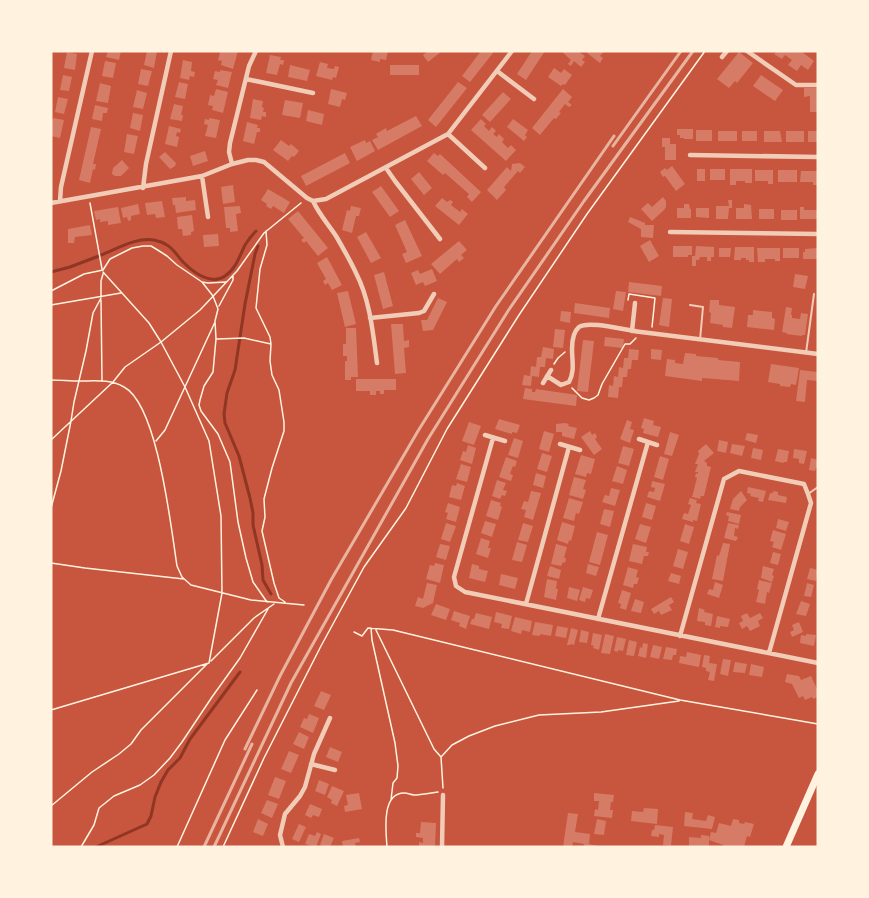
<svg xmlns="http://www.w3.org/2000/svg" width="869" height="898" viewBox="0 0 869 898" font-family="Raleway,sans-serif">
  <rect width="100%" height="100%" fill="#c8553d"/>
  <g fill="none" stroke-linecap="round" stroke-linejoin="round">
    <path stroke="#8f3625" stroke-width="3" d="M258,246L255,254L245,304L235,370L227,393L224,414L225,423L239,456L250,498L253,513V525L262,565L263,580L271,594
      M101,255C117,249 136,237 154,240C159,241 164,243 167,245C174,249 178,257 183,262C193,272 211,286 225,276C236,269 239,257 245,245C248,240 252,235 256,231
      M51,272L70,267L99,256
      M96,847L147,824L151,816L155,797L161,782L168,770L180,758L190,739L240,672"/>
  </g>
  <path fill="#d67c66" d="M108,51H121L119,60L106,57Z
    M147,51H157L154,68L144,65Z
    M222,51H238L233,69L221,65L222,61L218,60L220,52H222Z
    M373,51H388L386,60L380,59V62L371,60Z
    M428,51H442L428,62L423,55Z
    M481,51H491L493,53L470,82L462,76Z
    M532,51H545L526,80L517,74Z
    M561,51H578L585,56L582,60L585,62L581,67L574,61L571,66L568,64L571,60Z
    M589,51H604L600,56L603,58L600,63L587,53Z
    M777,51H801L814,61L808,70L801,65L797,71L788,65L792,60L785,55L782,59L774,54Z
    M67,52L77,54L75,70L64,68Z
    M739,52L753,63L737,83L735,81L729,88L717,79Z
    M270,55L281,57L280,60H284L283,65L280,64L277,75L266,73Z
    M183,60L192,62L191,71L195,72L194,77L190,76L189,80L180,78Z
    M105,61L116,63L113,78L102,76Z
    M320,62L328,64L327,68L334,69L335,66L339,67L336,78L333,77L332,80L316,76Z
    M290,65L310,70L307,81L288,77Z
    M390,65H419V75H390Z
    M554,68L561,73L564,69L572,75L565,85L563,84L561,86L548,77Z
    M141,69L152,71L148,86L138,84Z
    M220,70L232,72L228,88L216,85L218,80L213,79L215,71L220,72Z
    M63,75L72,77L69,91L60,90Z
    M761,75L783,90L775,101L753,86Z
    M179,82L188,84L185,99L175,97Z
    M458,82L467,88L436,127L428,120Z
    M100,83L111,86L108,103L96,101Z
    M804,88H818V112H810V96L804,97Z
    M216,89L228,92L223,113L212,110L213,106L208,105L210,95L214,96Z
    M331,89L347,93L345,100L342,99L340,107L328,104Z
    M563,89L572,97L568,102L572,105L569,107L565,104L559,112L561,113L556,119L554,118L540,135L532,128Z
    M137,90L147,93L143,109L133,107Z
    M503,92L511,99L490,122L482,115Z
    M58,97L68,99L64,114L55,112Z
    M253,99L263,101L262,107L264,108L263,112H266V117L262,116L261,120L250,118Z
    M285,100L303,103L300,118L282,115Z
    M174,104L183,106L181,115H183L182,121L170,119Z
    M95,105L108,108L107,113H103L102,121L92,119Z
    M308,110L324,114L322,125L306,121Z
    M133,113L143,115L140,131L130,128Z
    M416,116L422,126L378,150L372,140L378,137L376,134L386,128L387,131Z
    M53,118L64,120L60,138L51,136V126Z
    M209,118L220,120L216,138L205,136L208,125L204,124L205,119L209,120Z
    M481,119L486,124L484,126L489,131L492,127L496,131L493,134L497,137L499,134L504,139L502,142L508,148L511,145L516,150L506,161L471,130Z
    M513,119L528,130L525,135L527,137L524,141L507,127Z
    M247,122L258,125L257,128H260V132H257L254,144L243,141Z
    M169,126L181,129L180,133L177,132L176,136L179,137L177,147L165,144Z
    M91,127L101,129L93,164H96L95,170L93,169L90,183L79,180Z
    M677,129H693V139H684V138H680V135H677Z
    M696,130H712V141H696Z
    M718,131H737V141H718Z
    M742,131H757V141H742Z
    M764,131H780L782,142H764Z
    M786,131H804V142H786Z
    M808,131H818V142H808Z
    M127,134L138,136L134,154L124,152Z
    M662,138H670V144H676V160H665V147H662Z
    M281,140L289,146L291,144L299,151L294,157L292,156L288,161L273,150Z
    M365,140L366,143L370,141L375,151L357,161L350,147Z
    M205,151L208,161L193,166L190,156Z
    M165,152L176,163L175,166L172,168L170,169L159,157Z
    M345,153L350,163L306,186L301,176Z
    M434,153L438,156L440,154L481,192L472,202L467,197L469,194L445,173L443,175L427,161Z
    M122,160L129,168L121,176H115L112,174L113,168Z
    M520,163L525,167L520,173L518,171L504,187L506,190L497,200L487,190L507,167L511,171L512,164Z
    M672,166L685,184L676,191L665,176L663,177L660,172L665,168L667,170Z
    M697,169H705V181H697Z
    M710,169H725V180H710Z
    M730,169H752V183H745V181H736V185H730Z
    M755,170H773V184H768V181H755Z
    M778,170H797V182H778Z
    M801,171H817L818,185H813V182H800Z
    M419,172L432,188L424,195L411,179Z
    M233,185L235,202L223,204L221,187Z
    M381,186L399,211L390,217L372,192Z
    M268,189L290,202L284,213L273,206L271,209L266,206L267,204L261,200Z
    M186,197V201L195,200L196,210L176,213L175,205H173L172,198Z
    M663,197L666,201V207L664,210L652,221L641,209L648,203L652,207Z
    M442,198L447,202L450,200L453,202L451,205L460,212L462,209L468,214L459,225L435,206Z
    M728,200H732V208H729L728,219H716V206H729Z
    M162,201L165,217L156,218L155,214L147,215L145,203Z
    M138,204L140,214L131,216V220L128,221L127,217L123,218L121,208Z
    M684,204H689L690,209H691V218H677V208H684Z
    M744,204L751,205L752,219H736V208H744Z
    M240,206L241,213L236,214L238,231L230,232V228H226L224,207Z
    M351,206L361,208L359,216H356L352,233L342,230L347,210L350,211Z
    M118,207L121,223L108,225V221L100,222V219L96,220L94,211Z
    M800,207H804V210H818V219H800Z
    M696,208H709V218L696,217Z
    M759,209H774V219H759Z
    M781,210H797V220H781Z
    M298,211L328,248L318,256L306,241L304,243L301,240L304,238L288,219Z
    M192,215L194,231L191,232V235L183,236L182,229H178L177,217Z
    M630,217L645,223V225H654L653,238L641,237V229L628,222Z
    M405,220L422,256L406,263L402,254L407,252L395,225Z
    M90,225L92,235L75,237L74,243H68V229Z
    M366,232L381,258L371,263L357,237Z
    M218,234L219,246L204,247L203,235Z
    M650,240L659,256L649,262L640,246Z
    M459,241L467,250L461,255L464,258L459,262L457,259L440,274L431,264Z
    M673,246H692V255H688V257H673Z
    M696,246L714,247V257H711V261H707V257H700L699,260H696V266H692V256H695Z
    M735,247H754V262H749V260H746V258H741V260H734Z
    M719,248H731L730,257H719Z
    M757,248H780V261H775V259H765V262H758Z
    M783,248H799V258H783Z
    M818,248V259H803V252H805V249Z
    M327,257L342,285L332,290L328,283L325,285L323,281L326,279L317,263Z
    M432,269L437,281L425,286L423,282L416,285L411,273L418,270L420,274Z
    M384,272L393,306L383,309L374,275Z
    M795,274L808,276L805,289L793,287Z
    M629,282L662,286L661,296L628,292Z
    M348,291L356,324L345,327L337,293Z
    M616,291L626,292L623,311L613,309Z
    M438,298L447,302L433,330L423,331L421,320H427Z
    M663,298L672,299L669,327L659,325Z
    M710,300H719V305L735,307L732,328L723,327V325L710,323L711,313L709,312Z
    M575,303L610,308L609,318L574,313Z
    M786,307L792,308L791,315H792V318L800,319L801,313L808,314L805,335H802V336L786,334L787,333L782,332Z
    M753,310L772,312V318L775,319L774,330L747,327L748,315H753Z
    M561,311L571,312L570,323L560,321Z
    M391,324H403L404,341L409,340V347L404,348L406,373L395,374Z
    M346,328H356L358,377H351V380H345V361H347V356H343V344H346Z
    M555,329L565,330L563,348L553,347Z
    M605,337L624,339L623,348L604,346Z
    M583,340L594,341L588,392L577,391Z
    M543,347L554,349L553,359L546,358L545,367H540L539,377L532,376L531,386L522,385L524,375L530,376L531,366L536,367L537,357H541Z
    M629,349L639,350L638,360H632L631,369H628L627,377H623L622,387H619L618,398L608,397L609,385L613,386L614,376L618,377L619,367L623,368L624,358H628Z
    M651,349L662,350L661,360L651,359Z
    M685,353L696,354V356L718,358V360L740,362L739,381L702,378V381L665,376L667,359L675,360V363L683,364Z
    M771,364L799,368L796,385L791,384L790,387L780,386V384L768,382Z
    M800,370L818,372V381L807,380L805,402L796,401Z
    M356,379H396V390H384V394H380V391H376V395H370V391H356Z
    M525,388L532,389V392H535L536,389L577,395L576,406L523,399Z
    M644,418L654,421L653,425L661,427L658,437L643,433L644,429L641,428Z
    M499,419L520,425L517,433L512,432V434L495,429Z
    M627,420L632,422L630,429L634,430L630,443L620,439Z
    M469,422L481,426L474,445L462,441Z
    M565,423L569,424L568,426L577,428L574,439L562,436V432H556V424Z
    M544,431L554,434L549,452L539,449Z
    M590,431L592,435L595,433L597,437L595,439L602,449L594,455L581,437Z
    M670,432L679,435L672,456L664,454Z
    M747,433L758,435L756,443L745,440Z
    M514,438L523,441L518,458L508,455Z
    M719,440L728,442L726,453L717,451Z
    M706,444L714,453L704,461L707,463V466L711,467L704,496H701L700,499L692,497L697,478L695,477L696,473L698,474V472H695L698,464H695L699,454L698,451Z
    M732,444L745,446L742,456L730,453Z
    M468,445L476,448L472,464L460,460L463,451L466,452Z
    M623,446L634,449L629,466L618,463Z
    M753,448L763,450L761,460L751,458Z
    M778,449L789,451L787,462H784L783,463L775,461Z
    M794,449L807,451L804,464L799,463V459L793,458Z
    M542,453L552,456L547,472L537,469Z
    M581,455L595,459L591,474L587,473L586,477L575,474Z
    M660,456L669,459L663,480L654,477Z
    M506,457L517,461L515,467L513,466L510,474L513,475L511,481L499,477Z
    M811,458L818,460V468H816L815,471L809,470Z
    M461,464L471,467L467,482L456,479Z
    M617,466L627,470L623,484L612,481Z
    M536,473L546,476L543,488L533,485Z
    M574,477L586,480L583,489L586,490L583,499L569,495Z
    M497,480L506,483L503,490L507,491L505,496L502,495L500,499L492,496Z
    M652,481L665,484L660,501L647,497L649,491L654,492L655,488L651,487Z
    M457,483L465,486L461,500L449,497L452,485L456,486Z
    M748,487L766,491L763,502L758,501L759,498L750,496L751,494L747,493Z
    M611,488L620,490L615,506L602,502L605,495L609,496Z
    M531,491L541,493L533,520L524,517L526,510L521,509L524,501L528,502Z
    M741,491L747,500L740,507L739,511L730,509L733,499Z
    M773,491L778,492V495L787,497L786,503L768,500L770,493H773Z
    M569,498L583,502L579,514L576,513L574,521L563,518Z
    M690,498L697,500L696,503L701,504L697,521L693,520V522L682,519L684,513L688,514L691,505L688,504Z
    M491,500L501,503L500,506L502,507L498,520L486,516Z
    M448,503L460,507L456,522L446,519L448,513L445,512Z
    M646,503L656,506L652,520L642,517Z
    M604,509L614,511L610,527L600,524Z
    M727,512L741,515L739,524L728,521L729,516L726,515Z
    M778,519L789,522L786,531L776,528Z
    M485,521L496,524L492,537L481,533Z
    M562,522L575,526L571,541L569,540L568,544L557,540Z
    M446,523L456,526L450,542L441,539Z
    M523,523L533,526L528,542L518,540Z
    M728,523L739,525L738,529L735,528L734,536L738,537L736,541L724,538Z
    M640,524L651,527L646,543L635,539Z
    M685,524L694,527L689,544L680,541Z
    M773,530L786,534L781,550L772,547L774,542L770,541Z
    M597,532L608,535L600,565L589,562Z
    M481,538L490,541L488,548H491L488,558L476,554Z
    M517,542L527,545L522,562L512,560Z
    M723,543L730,544L723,581L712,579L717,555L719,556Z
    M440,544L450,546L446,560L436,557Z
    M556,544L567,547L564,558H566L565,563L563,562L561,566L551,564Z
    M633,544L647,547L646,552H649L648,556H644L642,564L629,561Z
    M678,549L688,552L683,569L673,566Z
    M773,552L781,554L778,565L770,563Z
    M435,563L444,565L440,583L426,579L430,565L434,566Z
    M472,564L479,566V569L488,571L485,582L469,578Z
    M588,564L599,567L596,576L586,573Z
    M550,566L561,570L559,579L547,576Z
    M763,566L774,569L772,575L774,576L772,582L761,578Z
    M628,567L638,570L636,577L639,578L637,584H634L633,588L623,585Z
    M810,568L818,570L816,581L807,579Z
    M671,573L681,576L679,584L668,581Z
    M501,574L518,578L515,589L499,585Z
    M547,579L557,581L556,589H558L556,600L544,597Z
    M759,580L772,583L769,593L767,592L765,604L756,602L759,590L757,589Z
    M715,582L723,585L719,598L707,594L709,589L713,590Z
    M427,583L437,585L433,603L423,608L415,606L418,597L423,599Z
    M807,583L814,585L811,597L804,596Z
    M569,587L580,590L577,601L567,598Z
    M583,587L593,590L590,599L586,598L585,602L579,600Z
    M622,590L631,593L626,610L620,608L621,604L618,603Z
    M671,597L674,602L669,605L672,610L661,615L659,611L654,614L651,609Z
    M635,599L644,602L641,613L631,611Z
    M801,601L810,604L806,616L796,614Z
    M436,604L450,609L446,620L431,615Z
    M699,608L705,610L704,612L713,614L711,626L705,625V622L697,621Z
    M454,611L470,616L466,629L459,626L460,623L451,620Z
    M496,612L512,616L509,629L501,628L502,624L494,622Z
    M476,613L492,617L489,629L470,624L472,619H474Z
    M747,613L750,618L760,613L763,618L758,621L760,626L750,631L747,626L742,629L739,623L743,621L741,616Z
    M717,616L730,619L728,627L720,626V628L715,627Z
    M515,617L532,621L530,632L522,630L521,634L511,631Z
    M535,622L553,625L551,636L540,634V636L532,635Z
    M799,622L803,632L792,637L790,632L794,630L792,625Z
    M557,626L568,628L566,638L555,636Z
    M571,628L578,630L574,645L571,644L570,645H567Z
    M581,630L589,632L587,643L579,642Z
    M593,633L602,635L599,650L593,648L594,646L591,645Z
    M605,634L614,636L610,654L601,653Z
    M806,634L816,635L814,646L800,643L801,635L806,636Z
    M617,637L626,639L623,651L618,650V652L614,651Z
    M629,640L637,642L634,656L626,655Z
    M643,643L648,644L646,658L638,656L640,647L642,648Z
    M653,645L662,647L659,659L650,657Z
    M666,647L677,649L676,655H673L672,660L663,659Z
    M687,652L701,655L699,667L679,663L680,656L686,657Z
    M704,655L710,656L709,663L717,664L714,681L708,680L710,672L706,671V668L702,667Z
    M723,659L731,660L728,676L720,674Z
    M735,662L747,664L745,673L733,672Z
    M751,664L764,667L762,677L749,675Z
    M787,674L799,676L801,680L811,676L818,691V697L813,699L812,697L805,700L803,696L799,698L792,684L785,682Z
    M321,691L331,695L324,710L314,706Z
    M309,714L319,718L313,733L300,727L304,718L307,719Z
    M299,732L309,737L304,749L293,744Z
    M330,747L342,752L338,762L326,757Z
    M289,751L299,755L291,773L281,769Z
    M275,777L286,781L279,799L268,795Z
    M319,780L329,784L325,795L315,791Z
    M332,786L344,791L337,806L331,803L332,800L327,797Z
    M359,793L362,809L345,812L344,806L348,805L346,795Z
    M594,793L614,795L613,802H611L610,810H613L612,818L594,816L595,809L598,810L599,801H594Z
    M267,800L278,804L272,818L261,813Z
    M310,804L322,809L319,817L313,815L311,818L305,815Z
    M644,808L658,809L657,824L631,821L632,811L643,812Z
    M685,812L693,813L692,819L706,821L708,815L715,817L712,829L684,826Z
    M568,813L578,814L575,832L590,834L589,844L599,846V847H583L584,844L573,842L572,847H563Z
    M258,819L268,824L263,836L253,832Z
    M597,819L606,821L604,835L594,834Z
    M733,819L739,820V823L744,824L745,822L754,824L750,837L747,836L744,847H723V845L709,840V847L689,846V837L701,838V835L709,836V840L711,832L716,833L719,823L731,826Z
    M421,822L436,823L435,847H419V842L423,843V838L416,837V833H420Z
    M299,824L306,827L299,842L292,839Z
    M655,825L673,827L671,846L663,845L664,835L659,834V837L651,836L652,830H654Z
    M317,832L321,834L316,847L305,844L309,834L315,836Z
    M324,834L334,838L330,847H324L320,845Z
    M359,838L360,842L355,843L356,847H343L342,841Z"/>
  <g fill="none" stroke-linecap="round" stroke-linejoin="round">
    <path stroke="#fff3e0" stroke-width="1.5" d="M90,203L102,269
      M266,231L267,245L260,269L256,308L270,337L271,344L270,361L272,375L279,390L284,422V431L272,468L264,499L265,517L262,531L274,583L279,598L285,602
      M202,282L213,296L218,309L215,321L216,339L213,372L204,386L200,400L199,405L201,411L218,434L230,462L238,522L246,558L253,582L267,602
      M51,291L84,274L103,270L110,259L132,248L143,246H151L156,249L167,256L177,265L202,282L208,283L226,282
      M101,296V281L103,274
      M101,300L102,380
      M628,300L629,294L655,298L652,327
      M51,305L121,293
      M219,306L233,280V276
      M217,339L244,338L271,344
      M554,364L558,358L565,352
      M51,380C60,380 70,381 79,381C95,381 110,379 124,387C158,405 171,528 177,566L182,577L191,585L251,600L304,605
      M572,388L582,398L589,400L594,398L598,395L602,384L625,344H630L636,338
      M51,440L113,382L125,367L161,342L200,310L237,271L264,233L301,203
      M156,441L165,430L215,322
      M51,508L61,471L71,421L74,402L86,351L93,313L101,298
      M51,563L85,568L184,579
      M371,628L372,640L395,743L398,766L397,778L393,783L391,800
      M376,630L434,749L441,757
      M354,632L362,636L368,628L393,630L680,700L818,724
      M211,661L254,618L274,604
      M51,710L209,663L222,593L221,516L209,441L185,387L161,342L149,323L103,272
      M443,788L441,757L452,745L469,736L495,726L539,715L601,712L679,701
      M51,806L92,772L119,754L131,744L141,730L207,664
      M81,847L94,825L99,808L114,796L140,785L154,775L170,758L182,742L212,697L240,658L268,609
      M177,847L225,740L257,690
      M223,847L264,758L321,646L364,567L406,508L447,429L519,315L587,214L705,51
      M387,847C386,832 381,793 404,793C408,793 409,794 414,795C421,795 430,793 438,792"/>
    <path stroke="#f1ccb7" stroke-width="2" d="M690,305L703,307L700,340
      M806,353L814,294
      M808,494L818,487"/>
    <path stroke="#f1ccb7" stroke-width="4.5" d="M747,51L796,85H818
      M722,57L727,51
      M497,71L534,99
      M246,79L313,93
      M448,134L485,168
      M690,155L818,157
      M232,164L229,152L230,143L249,66L256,51
      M386,168L395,181L440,239
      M202,176L208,217
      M143,188L146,164L171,51
      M60,201L61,187L92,51
      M313,201C319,214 328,224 336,236C343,248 350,260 356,273C370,300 373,333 377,363
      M51,203L202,176L232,164L248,160H256L264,162L307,198L313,201L326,199L448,134L512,51
      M670,232L818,234
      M370,318L419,313L424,311L434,294
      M632,331L635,303
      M547,376L561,385L569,382C575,371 572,361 572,349C572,342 573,332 579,327C589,320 628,331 641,332L818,354
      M543,383L551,370
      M485,435L505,441
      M493,438L454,577L456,586L465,592L818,663
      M639,439L657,445
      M560,444L580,450
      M526,604L569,447
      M598,619L648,442
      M680,636L724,479L739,471L804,484L808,494L811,503L769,653
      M311,764L335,770
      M283,847L280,835L285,814L300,796L305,787L314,754L330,718
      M442,847L443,795"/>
    <path stroke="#fff3e0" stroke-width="7" d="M786,847L818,774"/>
    <path stroke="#e9b49f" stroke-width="3" d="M613,146L681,51
      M245,749L280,676L331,580L418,431L496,306L614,136
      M204,847L252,744
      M214,847L291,683L428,439L508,311L584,201L693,51"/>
  </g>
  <rect width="869" height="898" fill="none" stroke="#fff3e0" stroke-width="105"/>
</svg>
